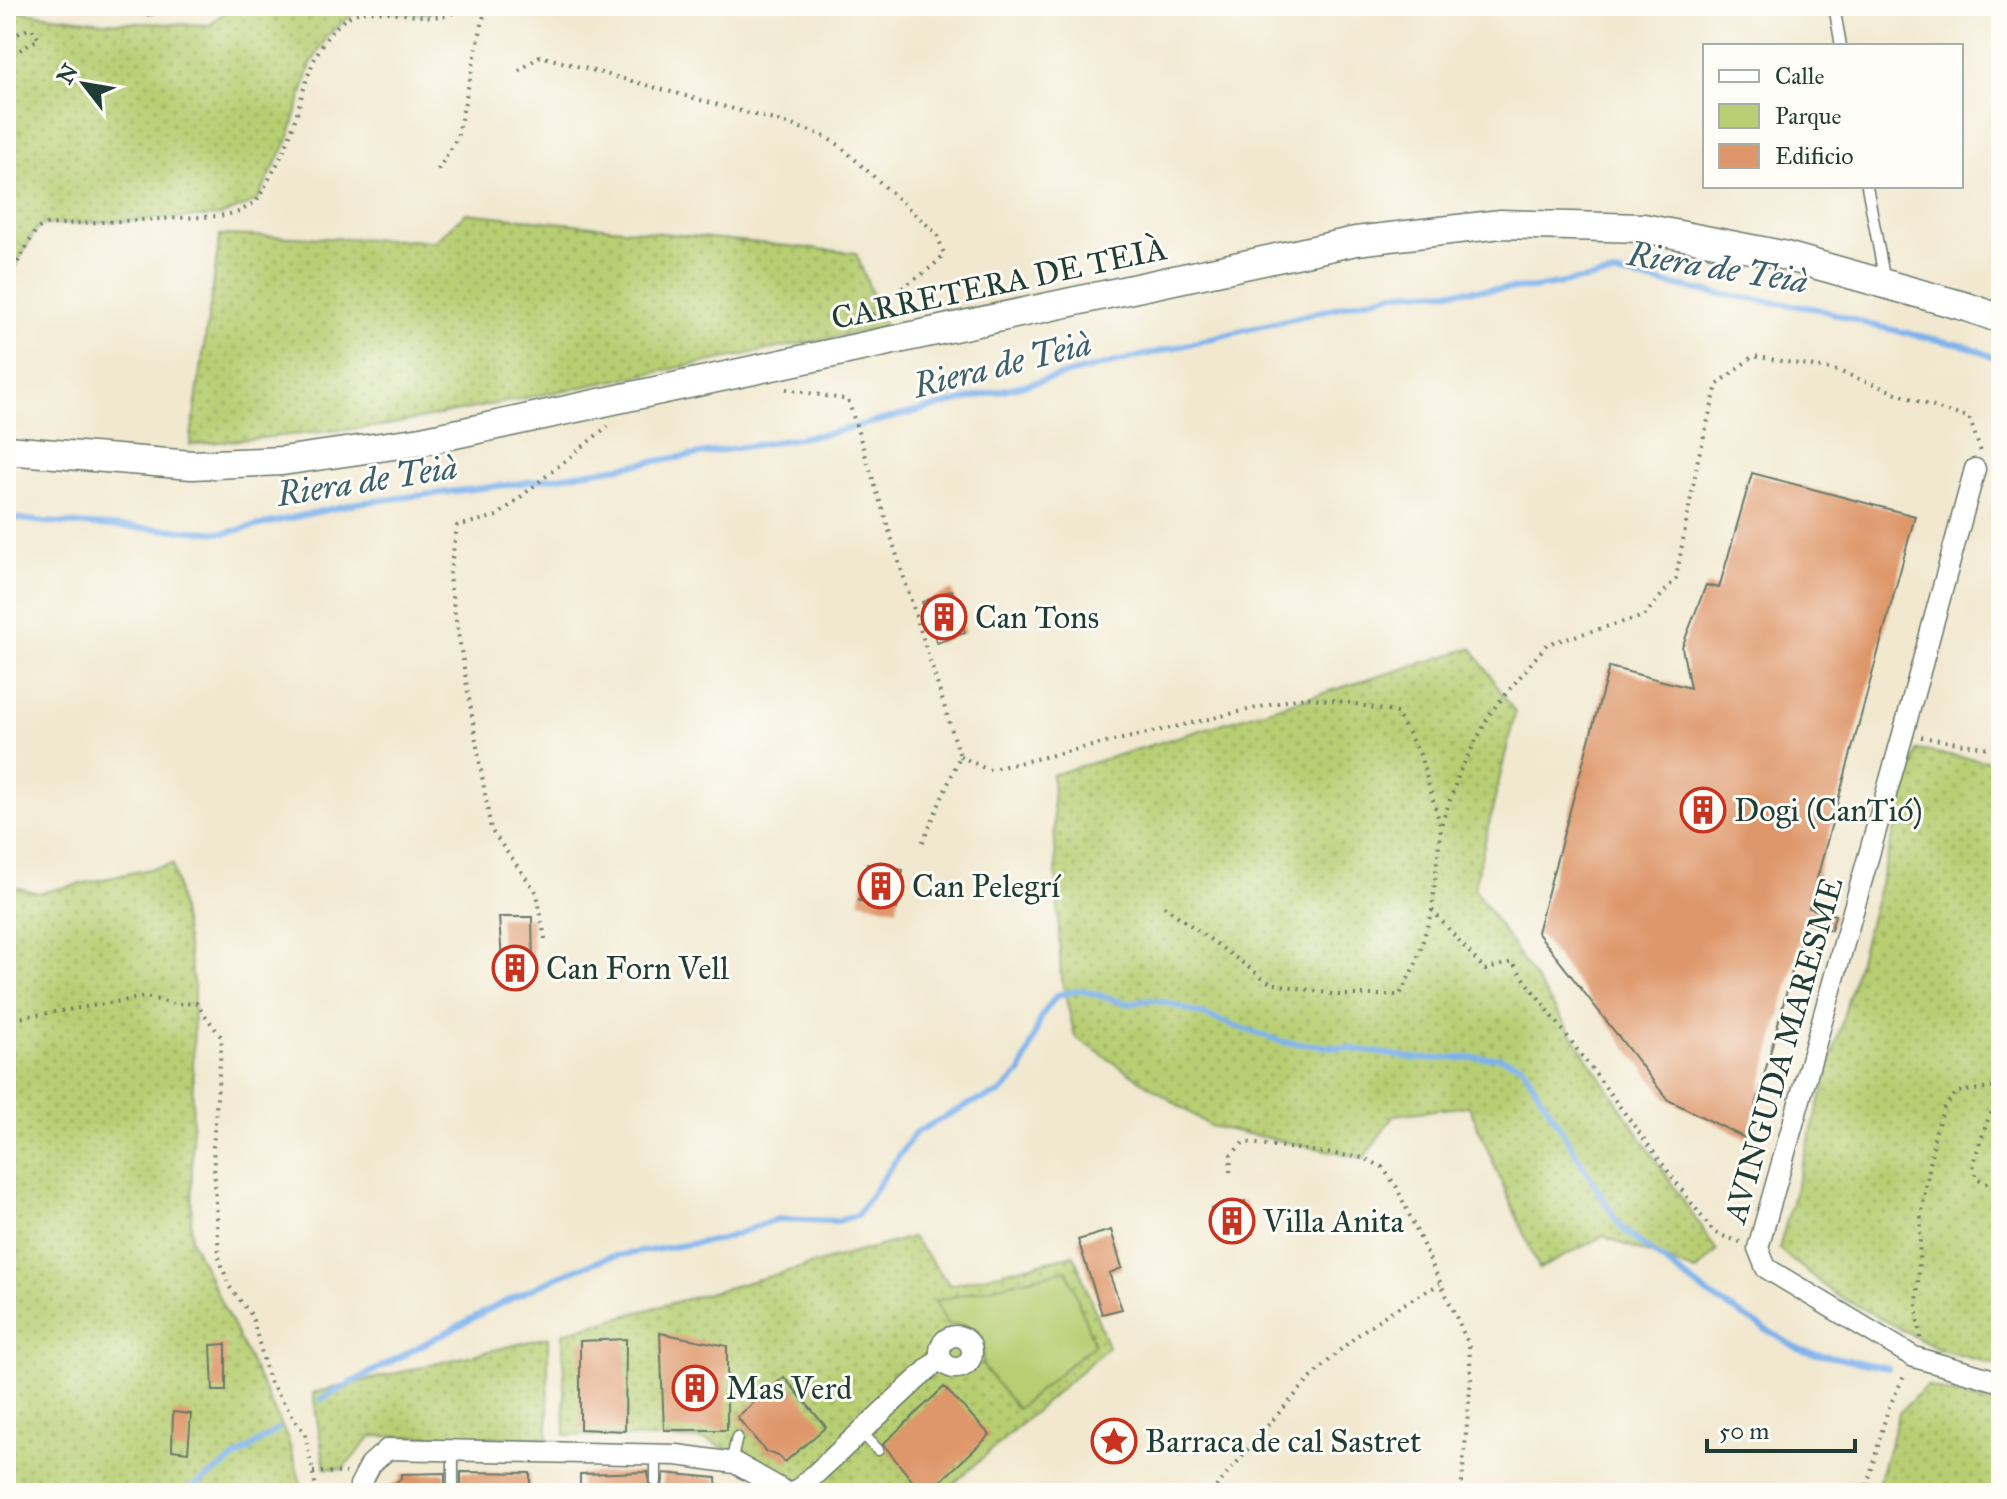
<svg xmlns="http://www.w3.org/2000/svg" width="2007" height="1499" viewBox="0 0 2007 1499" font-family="'IM FELL Great Primer',serif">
  <defs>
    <pattern id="grass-dots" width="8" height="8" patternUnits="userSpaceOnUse" patternTransform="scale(2)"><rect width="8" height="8" fill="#b7ce72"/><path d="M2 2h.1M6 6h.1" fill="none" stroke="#94a85e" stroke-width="1.8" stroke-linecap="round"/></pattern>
  </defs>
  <rect width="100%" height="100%" fill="#fdfcf7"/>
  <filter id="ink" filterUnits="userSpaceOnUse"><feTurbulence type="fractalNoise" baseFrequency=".0125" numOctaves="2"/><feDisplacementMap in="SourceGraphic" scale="16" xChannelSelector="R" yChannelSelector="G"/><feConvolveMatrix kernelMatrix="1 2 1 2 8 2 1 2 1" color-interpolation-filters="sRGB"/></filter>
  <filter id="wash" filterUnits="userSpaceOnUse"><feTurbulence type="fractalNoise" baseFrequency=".006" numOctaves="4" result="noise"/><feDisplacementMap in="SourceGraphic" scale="32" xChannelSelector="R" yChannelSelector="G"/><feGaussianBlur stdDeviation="1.8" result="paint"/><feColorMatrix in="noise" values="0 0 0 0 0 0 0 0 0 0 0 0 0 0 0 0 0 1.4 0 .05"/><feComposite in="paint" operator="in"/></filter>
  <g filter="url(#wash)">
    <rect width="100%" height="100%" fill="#f1e8cf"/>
    <path fill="url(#grass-dots)" stroke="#6b8653" stroke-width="2" d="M231,6H445L427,14L368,10L352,15L329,34L311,64L289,138L257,201L220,216L43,225L36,230L6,283V10L103,22L210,25Z
      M466,213L856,253L885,327L383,426L190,445L220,235L435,241Z
      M1472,648L1515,713L1474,888L1717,1251L1696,1272L1603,1236L1539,1269L1469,1106L1394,1115L1364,1158L1210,1126L1075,1037L1061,977L1052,775Z
      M1917,750L2001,763V1366L1940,1350L1833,1293L1779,1249Z
      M173,864L194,987L191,1240L287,1437L304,1493H6V885L39,893Z
      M912,1237L950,1285L1074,1255L1108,1347L943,1493H809L790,1476L706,1440L565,1435L563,1333Z
      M548,1337V1438L372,1436L343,1469L325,1468L313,1393Z
      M1926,1386L2001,1407V1493H1875L1899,1413Z"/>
    <path fill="#b7ce72" stroke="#6b8653" stroke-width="2" d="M1067,1270L1094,1344L1017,1409L983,1366L982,1341L965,1325L947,1324L935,1301Z"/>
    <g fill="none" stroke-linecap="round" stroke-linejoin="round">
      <path stroke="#7eb2ec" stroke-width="6" d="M6,517L44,522L225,533L357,503L515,484L830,433L1395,293L1534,288L1615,274L1719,294L1818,309L1871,325L1970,347L2001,361
        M321,1399L484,1312L561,1275L609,1257L722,1239L778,1219L838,1221L857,1215L915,1133L969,1104L1000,1093L1021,1072L1042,1015L1057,995L1081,990L1128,1004L1148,1000L1165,1002L1283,1042L1354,1049L1419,1059L1498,1057L1522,1065L1620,1226L1645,1247L1712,1297L1802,1351L1888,1368
        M184,1493L278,1429"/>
    </g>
    <g id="blocks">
      <path fill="#de976a" d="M1752,473L1915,516L1809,908L1835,915L1831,930L1805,923L1747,1139L1668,1100L1537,932L1609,667L1690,688L1682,647L1706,585L1719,588Z
        M952,590L965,633L937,643L922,602Z
        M867,864L903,870L897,909L859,901Z
        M499,917H532L533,967L521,968V987L504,990Z
        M1245,1201L1253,1233L1218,1240L1211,1209Z
        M1111,1230L1122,1268L1109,1273L1122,1309L1102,1314L1078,1240Z
        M660,1333L727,1346V1430H664Z
        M626,1339L625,1431L580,1429V1341Z
        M226,1344V1391H213L211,1345Z
        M784,1377L826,1427L785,1462L779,1456L766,1452L737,1417Z
        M944,1387L990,1435L928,1493H922L883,1444Z
        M173,1412L191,1414L188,1452L172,1450Z
        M461,1472L530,1473V1493H458L461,1488Z
        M648,1472L649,1485L653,1489L662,1487L664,1473L716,1478L717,1493H580V1474Z
        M445,1473V1488L448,1493H381L401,1479V1474Z"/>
    </g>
  </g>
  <g filter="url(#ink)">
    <use href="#blocks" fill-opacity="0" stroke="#68796a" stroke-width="2"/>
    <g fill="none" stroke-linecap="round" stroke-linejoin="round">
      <g stroke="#68796a" stroke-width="13">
        <path id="lane" d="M119,6L146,10L169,6
          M1834,6L1841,46
          M1867,186L1885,282
          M861,1432L878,1450
          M453,1450V1487
          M731,1463L737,1437
          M656,1482V1455"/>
      </g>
      <g stroke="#68796a" stroke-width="23">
        <path id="street" d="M1975,469L1903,734L1758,1248L1766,1268L1914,1357L2001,1382
          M940 1352a16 16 0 1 1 32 0a16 16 0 1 1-32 0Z
          M365,1493L360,1485L371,1464L388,1449L677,1455L735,1463L788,1493
          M795,1493L941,1357"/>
      </g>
      <g stroke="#68796a" stroke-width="31">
        <path id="secondary" d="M6,450L192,465L282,461L422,441L1356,241L1501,224L1643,228L1782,255L1967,307L2001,319"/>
      </g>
      <path stroke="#68796a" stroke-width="4" stroke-dasharray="2 6" stroke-linecap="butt" d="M6,58L39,39L31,28L8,38L15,53
        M519,71L540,56L788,124L820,134L839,145L937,234L944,254C923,280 889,290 870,318L871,324
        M438,170L457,138L486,6
        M6,283L36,230L43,225L220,216L239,212L257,201C268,180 282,158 290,135C305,93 309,42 350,16C380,0 439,32 463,6
        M786,389L848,400L960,756L921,846
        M1921,737L2001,750
        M960,756L988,770L1304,697L1351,703L1397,713L1420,755L1440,824
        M1164,906L1270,983L1338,995H1400L1417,961L1432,910L1441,826L1460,771L1491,712L1547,644L1644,616L1676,578L1698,459L1717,385L1753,356L1838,371L1947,412L1969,417L1981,452
        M1432,910L1485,970L1512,962L1714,1233L1740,1242
        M545,939L537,893L491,830L449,578L457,526L497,516L608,426
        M6,1020L146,997L174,1004L196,1003L222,1038L213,1146L219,1257L229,1286L252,1316L269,1381L305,1434L317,1493
        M2001,1082L1973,1163L1976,1178L2001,1190
        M1230,1172L1231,1155L1244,1142L1364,1158L1382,1167L1396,1186L1469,1345L1471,1377L1461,1493
        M1921,1338L1917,1307L1921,1217L1935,1133L1944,1108L1957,1092L1999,1087
        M313,1472L346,1473
        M1211,1493C1255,1442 1300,1383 1352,1340C1379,1317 1410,1300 1440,1284
        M1865,1493L1888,1409L1905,1374"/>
      <use href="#lane" stroke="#fff" stroke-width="10"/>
      <use href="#street" stroke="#fff" stroke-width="20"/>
      <use href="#secondary" stroke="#fff" stroke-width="28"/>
    </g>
  </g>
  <defs>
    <g id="building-ring" transform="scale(2.3)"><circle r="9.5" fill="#fdfcf7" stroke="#c8321e" stroke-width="1.5"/><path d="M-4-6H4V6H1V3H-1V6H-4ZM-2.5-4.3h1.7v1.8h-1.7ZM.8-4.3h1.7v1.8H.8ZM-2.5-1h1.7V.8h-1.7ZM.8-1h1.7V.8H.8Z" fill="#c8321e"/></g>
    <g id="sight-ring" transform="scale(2.3)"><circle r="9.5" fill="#fdfcf7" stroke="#c8321e" stroke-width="1.5"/><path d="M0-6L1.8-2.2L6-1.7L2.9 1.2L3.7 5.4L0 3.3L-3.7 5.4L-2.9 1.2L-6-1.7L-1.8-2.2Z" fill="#c8321e"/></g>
  </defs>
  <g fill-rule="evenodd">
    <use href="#building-ring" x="944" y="617"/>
    <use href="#building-ring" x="1703" y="810"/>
    <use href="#building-ring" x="881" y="886"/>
    <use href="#building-ring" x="515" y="968"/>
    <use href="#building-ring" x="1232" y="1221"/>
    <use href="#building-ring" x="695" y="1388"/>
    <use href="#sight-ring" x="1114" y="1441"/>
  </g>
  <g text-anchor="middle" stroke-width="6" stroke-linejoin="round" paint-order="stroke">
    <g font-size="32" fill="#1f3d34" stroke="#fdfcf7">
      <text transform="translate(999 283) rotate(-12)" y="11">CARRETERA DE TEIÀ</text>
      <text transform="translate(1783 1050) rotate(-74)" y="11">AVINGUDA MARESME</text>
    </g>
    <g font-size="32" fill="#1f3d34" stroke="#fdfcf7" text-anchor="start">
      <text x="975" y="628">Can Tons</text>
      <text x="1734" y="821">Dogi (CanTió)</text>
      <text x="912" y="897">Can Pelegrí</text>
      <text x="546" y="979">Can Forn Vell</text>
      <text x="1263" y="1232">Villa Anita</text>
      <text x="726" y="1399">Mas Verd</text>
      <text x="1145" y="1452">Barraca de cal Sastret</text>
    </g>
    <g font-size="34" font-style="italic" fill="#3c606b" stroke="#fdfcf7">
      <text transform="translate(1718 267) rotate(9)" y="12">Riera de Teià</text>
      <text transform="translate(1002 364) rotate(-14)" y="12">Riera de Teià</text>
      <text transform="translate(367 480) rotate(-9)" y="12">Riera de Teià</text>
    </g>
  </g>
  <rect width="2007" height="1499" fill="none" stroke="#fdfcf7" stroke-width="32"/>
  <rect x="1703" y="44" width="260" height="144" fill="#fdfcf7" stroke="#a4b0a9" stroke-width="2"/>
  <rect x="1719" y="70" width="40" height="12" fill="#ffffff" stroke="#a4b0a9" stroke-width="2"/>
  <text x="1775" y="84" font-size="24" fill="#1f3d34">Calle</text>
  <rect x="1719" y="104" width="40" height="24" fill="#b7ce72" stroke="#a4b0a9" stroke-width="2"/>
  <text x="1775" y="124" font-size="24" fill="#1f3d34">Parque</text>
  <rect x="1719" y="144" width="40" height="24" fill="#de976a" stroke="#a4b0a9" stroke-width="2"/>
  <text x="1775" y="164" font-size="24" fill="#1f3d34">Edificio</text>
  <g transform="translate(84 84) rotate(301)" stroke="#fdfcf7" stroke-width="6" paint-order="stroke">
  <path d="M0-6L14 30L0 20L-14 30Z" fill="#1f3d34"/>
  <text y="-12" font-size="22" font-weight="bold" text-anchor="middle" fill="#1f3d34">N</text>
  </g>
  <path d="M1707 1439v12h148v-12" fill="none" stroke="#1f3d34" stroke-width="4"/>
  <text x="1719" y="1439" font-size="24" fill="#1f3d34" stroke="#fdfcf7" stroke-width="6" paint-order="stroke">50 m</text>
</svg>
